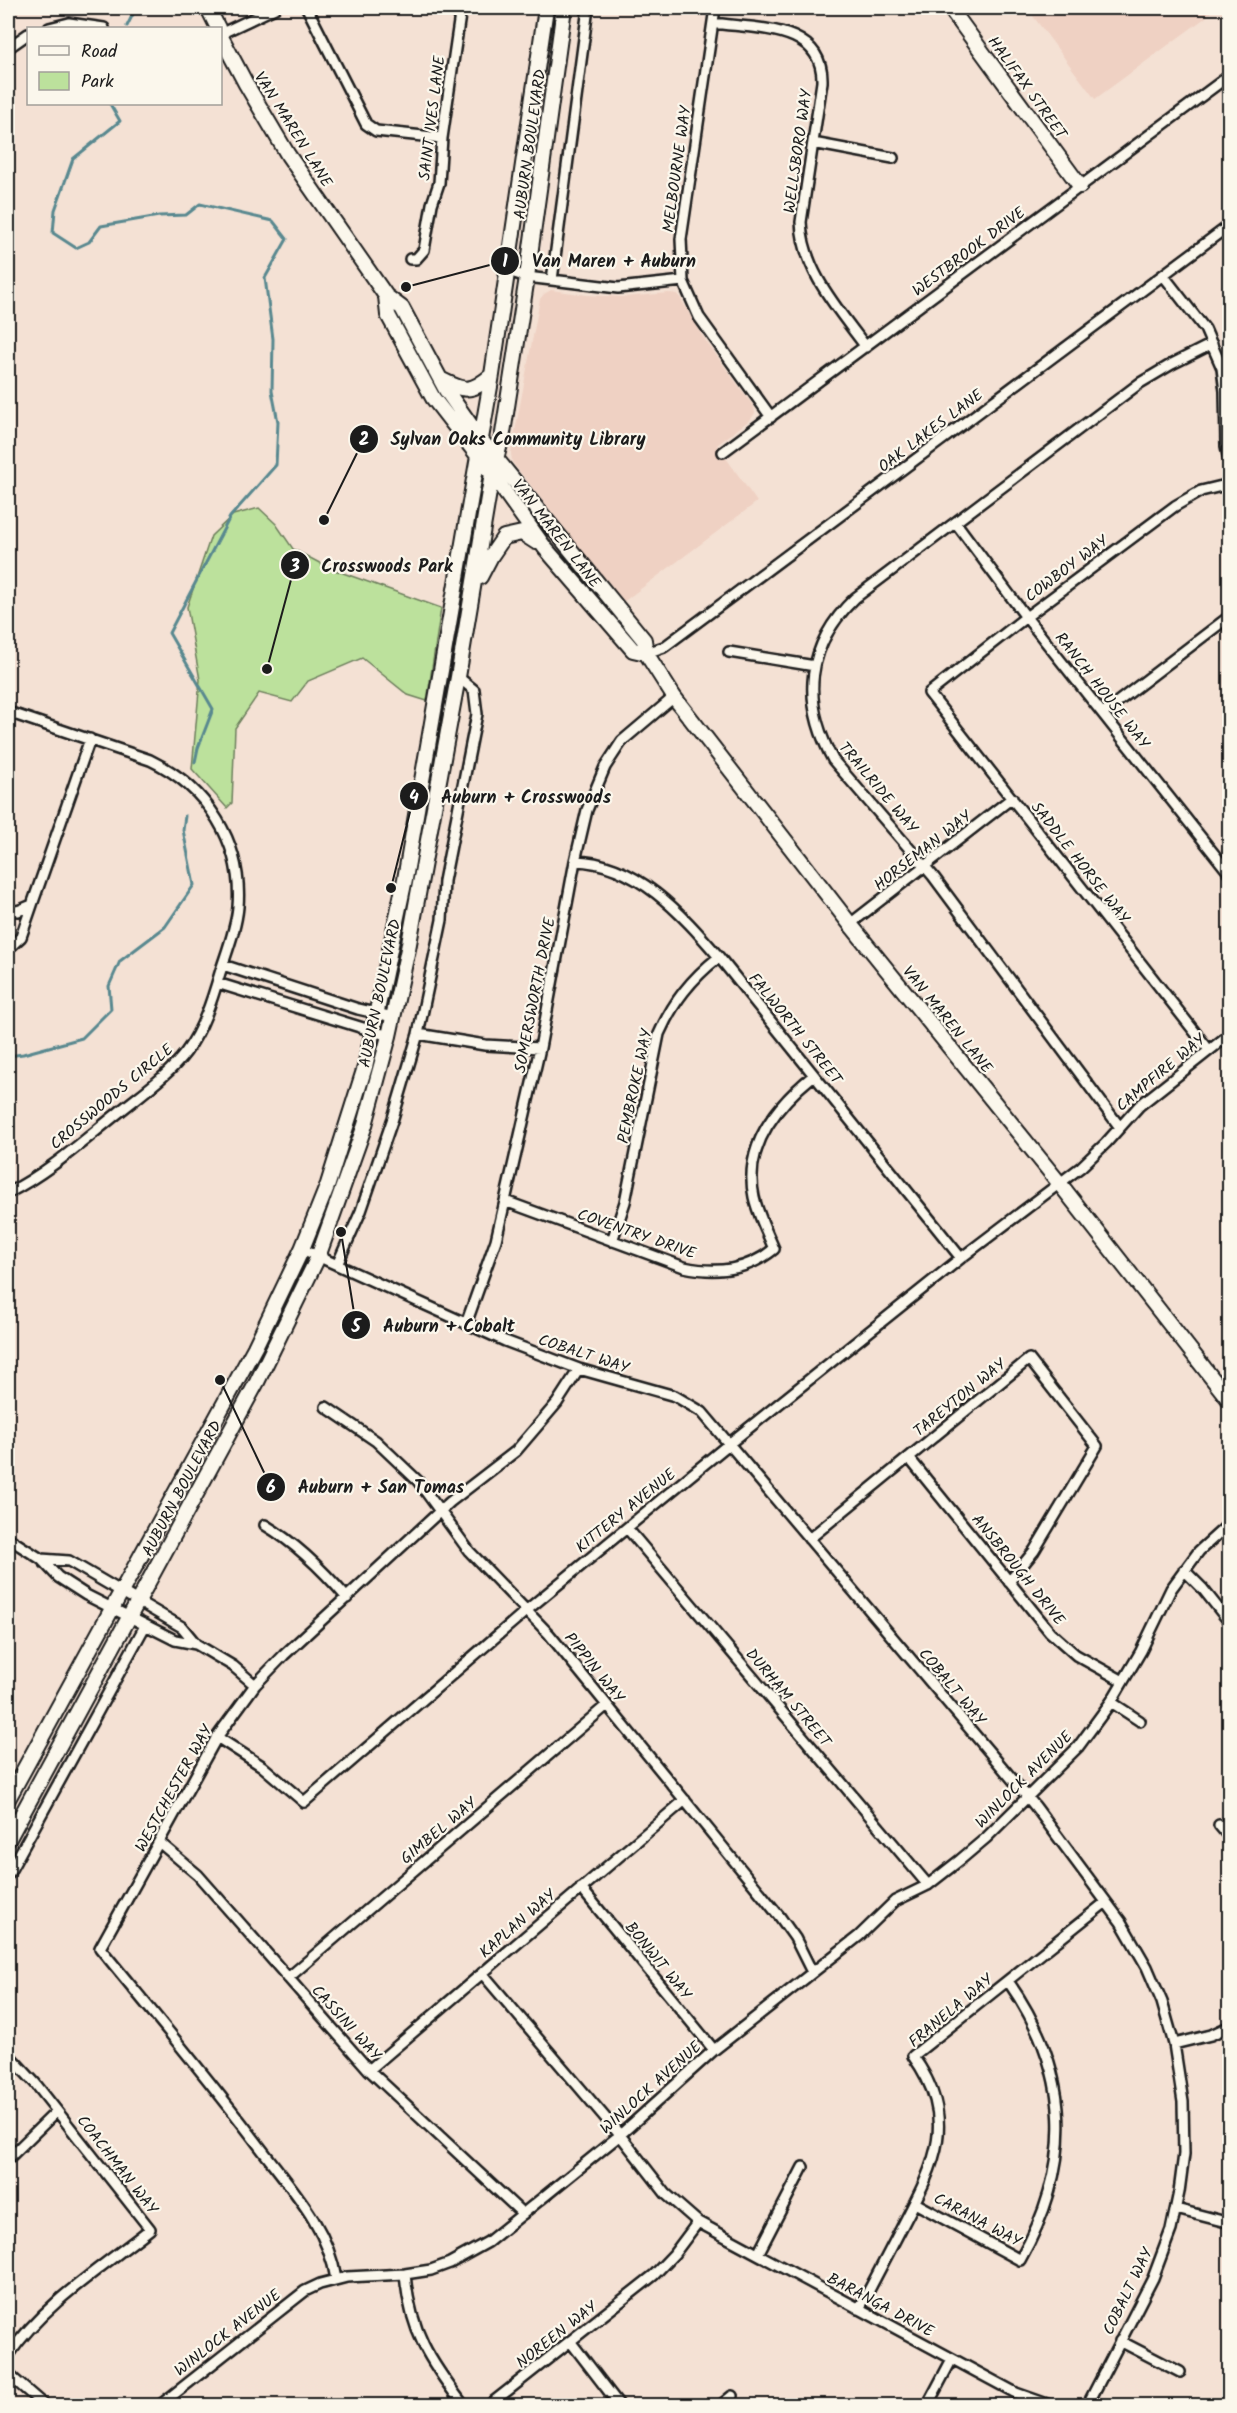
<svg xmlns="http://www.w3.org/2000/svg" width="1237" height="2413" viewBox="0 0 1237 2413" font-family="Kalam,sans-serif">
  <rect width="100%" height="100%" fill="#f4e1d4"/>
  <filter id="ink" filterUnits="userSpaceOnUse"><feTurbulence type="fractalNoise" baseFrequency=".0167" numOctaves="2"/><feDisplacementMap in="SourceGraphic" scale="12" xChannelSelector="R" yChannelSelector="G"/><feConvolveMatrix kernelMatrix="1 2 1 2 8 2 1 2 1" color-interpolation-filters="sRGB"/></filter>
  <g filter="url(#ink)">
    <path fill="#efd1c3" d="M1027,8H1214L1205,18L1095,99Z
      M551,290L587,295L624,297L669,293L678,294L703,337L754,407L755,413L751,419L717,445L757,502L623,602L512,462L511,453L540,299L544,294Z"/>
    <path fill="#bce19c" stroke="#6c7e5c" stroke-width="1.5" d="M259,508L276,524L293,549L329,568L441,608L427,701L408,695L362,658L308,681L292,702L259,693L235,728L232,803L227,808L192,769L200,680L187,607L211,536L233,515Z"/>
    <g fill="none" stroke-linecap="round" stroke-linejoin="round">
      <path stroke="#58888f" stroke-width="3" d="M127,26L136,8
        M110,104L120,121L73,159L55,210L53,233L76,248L89,242L101,226L159,216L186,215L200,204L273,221L287,239L265,278L273,339L272,391L278,422L276,465L230,517L169,633L213,709L198,748L195,762
        M8,1056L23,1054L82,1038L111,1009L109,986L120,961L165,927L194,885L183,830L185,816"/>
      <g stroke="#1c1c1c" stroke-width="14">
        <path id="street" d="M307,8L366,124L376,131L442,138
          M715,8L681,239L683,281L699,317L771,417
          M713,23C754,29 824,24 822,82L801,222C803,271 838,309 866,347
          M49,28L69,23L104,28
          M220,34L275,8
          M8,48L28,34
          M813,143L893,158
          M410,259H416L424,250L432,204L439,183L442,138L461,8
          M508,271L527,277L618,288L683,281
          M1163,275L1205,329L1222,368L1225,391L1226,446L1230,465
          M552,280L588,8
          M723,452L1230,75
          M956,523L1026,617L1230,874
          M729,652L815,666
          M646,653L664,647L1230,225
          M8,712L150,760C207,787 243,843 238,907C236,929 227,951 220,973C212,1000 203,1029 186,1052C168,1076 141,1094 118,1113C83,1141 48,1173 8,1193
          M1103,713L1230,616
          M575,861C636,862 682,914 719,957L961,1258
          M8,910L18,911L32,905L90,739
          M850,924L1012,798
          M8,949L21,937L32,905
          M223,965L358,1009L393,1017
          M217,983L389,1036
          M418,1034L485,1045L540,1048
          M1209,1050L929,693L1026,617L1175,506L1201,491L1230,484
          M1119,1126L933,876L833,760C801,701 806,645 855,598L1140,383L1172,364L1212,344
          M505,1201L684,1267C717,1274 747,1271 774,1249C767,1232 758,1215 754,1197C743,1146 778,1104 814,1075
          M612,1241L625,1202L659,1034C673,1002 691,979 719,957
          M302,1249L505,1341L579,1369L675,1396L702,1412L1035,1806L1121,1922L1147,1967L1162,2002L1174,2044L1183,2102L1184,2154L1179,2192L1171,2230L1153,2278L1087,2406
          M337,1265L361,1211L393,1118L418,1034L442,920L444,881L477,714L474,690L458,677
          M466,1324L496,1240L505,1201L540,1048L575,861L587,810L605,767L622,741L674,697
          M326,1407L376,1441L418,1481L469,1551L549,1634L780,1917L795,1938L812,1972
          M909,1458L1050,1632L1076,1655L1123,1681
          M265,1525C297,1544 323,1570 347,1598
          M627,1528L928,1885
          M8,1538L41,1559L58,1577L86,1595L175,1640L196,1644
          M809,1539L1029,1359L1097,1446L1034,1551L1009,1582
          M41,1559L69,1561L182,1627L196,1644L233,1666L255,1685
          M1184,1570L1203,1589L1230,1623
          M1111,1702L1140,1721
          M217,1737L262,1766L304,1802L527,1610L730,1443L961,1258L1081,1167L1106,1143L1139,1106L1230,1034
          M1219,1825L1230,1838
          M159,1842L198,1875L369,2070L523,2214
          M8,1875L145,1626
          M581,1888L714,2050
          M482,1973L620,2135L666,2194L698,2222L1016,2393L1053,2406
          M288,1978L607,1705
          M1174,2044L1211,2035L1230,2026
          M8,2054L35,2083L150,2229C101,2268 43,2304 8,2356
          M369,2070L685,1800
          M8,2159L57,2111
          M915,2203L1020,2260C1075,2163 1072,2072 1008,1981
          M1176,2209L1230,2223
          M758,2254L803,2167
          M405,2274C410,2332 430,2361 464,2406
          M336,2279C328,2227 291,2188 260,2147C209,2079 154,2014 100,1948L217,1737L255,1685L284,1655L450,1502L516,1451L557,1403L579,1369
          M859,2309C874,2281 889,2252 904,2223C936,2162 958,2119 913,2056L1106,1902
          M570,2341L620,2406
          M1120,2341L1180,2372
          M8,2374L45,2406
          M159,2406L305,2291L320,2284L347,2277L405,2274L431,2270L450,2263L488,2242L620,2135L714,2050L859,1936L895,1901L928,1885L960,1860L986,1838L1078,1747L1111,1702L1141,1651L1171,1589L1199,1551L1230,1523
          M488,2406L654,2275L674,2254L698,2222
          M720,2406L732,2396
          M927,2406L952,2359"/>
      </g>
      <g stroke="#1c1c1c" stroke-width="18">
        <path id="secondary" d="M208,8L218,28
          M950,8L1080,186
          M220,35L246,84L288,155L386,296L402,308L446,390L481,440L644,640L646,653L674,697L850,924L1060,1184L1230,1401
          M386,296L388,315L433,398L492,474L545,548L633,650L646,653
          M440,379C464,391 470,394 492,375
          M480,577L491,556L504,537L522,533L536,542
          M8,1799L255,1347L302,1249L328,1184L365,1067L405,879L492,375L546,8
          M8,1840L257,1382L318,1257L365,1125L389,1036L408,949L458,677L492,474L503,433L527,277L564,8"/>
      </g>
      <use href="#street" stroke="#fbf7ec" stroke-width="9"/>
      <use href="#secondary" stroke="#fbf7ec" stroke-width="14"/>
    </g>
  </g>
  <g text-anchor="middle" stroke-width="4.5" stroke-linejoin="round" paint-order="stroke">
    <g font-size="16" fill="#1c1c1c" stroke="#fbf7ec">
      <text transform="translate(1028 87) rotate(54)" y="6">HALIFAX STREET</text>
      <text transform="translate(431 118) rotate(-83)" y="6">SAINT IVES LANE</text>
      <text transform="translate(294 129) rotate(58)" y="6">VAN MAREN LANE</text>
      <text transform="translate(529 144) rotate(-82)" y="6">AUBURN BOULEVARD</text>
      <text transform="translate(797 151) rotate(-82)" y="6">WELLSBORO WAY</text>
      <text transform="translate(676 169) rotate(-82)" y="6">MELBOURNE WAY</text>
      <text transform="translate(968 251) rotate(-37)" y="6">WESTBROOK DRIVE</text>
      <text transform="translate(930 430) rotate(-37)" y="6">OAK LAKES LANE</text>
      <text transform="translate(557 533) rotate(52)" y="6">VAN MAREN LANE</text>
      <text transform="translate(1066 568) rotate(-37)" y="6">COWBOY WAY</text>
      <text transform="translate(1103 690) rotate(52)" y="6">RANCH HOUSE WAY</text>
      <text transform="translate(879 787) rotate(50)" y="6">TRAILRIDE WAY</text>
      <text transform="translate(922 850) rotate(-38)" y="6">HORSEMAN WAY</text>
      <text transform="translate(1081 862) rotate(52)" y="6">SADDLE HORSE WAY</text>
      <text transform="translate(379 993) rotate(-78)" y="6">AUBURN BOULEVARD</text>
      <text transform="translate(534 995) rotate(-79)" y="6">SOMERSWORTH DRIVE</text>
      <text transform="translate(948 1019) rotate(51)" y="6">VAN MAREN LANE</text>
      <text transform="translate(796 1028) rotate(51)" y="6">FALWORTH STREET</text>
      <text transform="translate(1160 1072) rotate(-40)" y="6">CAMPFIRE WAY</text>
      <text transform="translate(634 1086) rotate(-78)" y="6">PEMBROKE WAY</text>
      <text transform="translate(111 1096) rotate(-40)" y="6">CROSSWOODS CIRCLE</text>
      <text transform="translate(637 1233) rotate(19)" y="6">COVENTRY DRIVE</text>
      <text transform="translate(584 1353) rotate(18)" y="6">COBALT WAY</text>
      <text transform="translate(959 1397) rotate(-39)" y="6">TAREYTON WAY</text>
      <text transform="translate(181 1488) rotate(-62)" y="6">AUBURN BOULEVARD</text>
      <text transform="translate(625 1510) rotate(-39)" y="6">KITTERY AVENUE</text>
      <text transform="translate(1019 1569) rotate(51)" y="6">ANSBROUGH DRIVE</text>
      <text transform="translate(595 1667) rotate(51)" y="6">PIPPIN WAY</text>
      <text transform="translate(953 1686) rotate(50)" y="6">COBALT WAY</text>
      <text transform="translate(789 1697) rotate(50)" y="6">DURHAM STREET</text>
      <text transform="translate(1023 1779) rotate(-45)" y="6">WINLOCK AVENUE</text>
      <text transform="translate(173 1788) rotate(-61)" y="6">WESTCHESTER WAY</text>
      <text transform="translate(438 1830) rotate(-40)" y="6">GIMBEL WAY</text>
      <text transform="translate(517 1923) rotate(-41)" y="6">KAPLAN WAY</text>
      <text transform="translate(659 1960) rotate(51)" y="6">BONWIT WAY</text>
      <text transform="translate(950 2010) rotate(-40)" y="6">FRANELA WAY</text>
      <text transform="translate(347 2022) rotate(48)" y="6">CASSINI WAY</text>
      <text transform="translate(650 2087) rotate(-42)" y="6">WINLOCK AVENUE</text>
      <text transform="translate(118 2164) rotate(52)" y="6">COACHMAN WAY</text>
      <text transform="translate(978 2219) rotate(28)" y="6">CARANA WAY</text>
      <text transform="translate(1127 2291) rotate(-64)" y="6">COBALT WAY</text>
      <text transform="translate(881 2304) rotate(28)" y="6">BARANGA DRIVE</text>
      <text transform="translate(227 2332) rotate(-38)" y="6">WINLOCK AVENUE</text>
      <text transform="translate(556 2334) rotate(-38)" y="6">NOREEN WAY</text>
    </g>
  </g>
  <path fill="none" stroke="#1c1c1c" stroke-width="2" d="M406 287L505 261M324 520L364 439M267 669L295 565M391 888L414 796M341 1232L356 1325M220 1380L271 1487"/>
  <g fill="#1c1c1c" stroke="#fbf7ec" stroke-width="2">
    <circle cx="406" cy="287" r="6"/>
    <circle cx="324" cy="520" r="6"/>
    <circle cx="267" cy="669" r="6"/>
    <circle cx="391" cy="888" r="6"/>
    <circle cx="341" cy="1232" r="6"/>
    <circle cx="220" cy="1380" r="6"/>
    <circle cx="505" cy="261" r="15"/>
    <circle cx="364" cy="439" r="15"/>
    <circle cx="295" cy="565" r="15"/>
    <circle cx="414" cy="796" r="15"/>
    <circle cx="356" cy="1325" r="15"/>
    <circle cx="271" cy="1487" r="15"/>
  </g>
  <g font-size="18" text-anchor="middle" font-weight="bold" fill="#fff">
    <text x="505" y="267">1</text>
    <text x="364" y="445">2</text>
    <text x="295" y="572">3</text>
    <text x="414" y="803">4</text>
    <text x="356" y="1332">5</text>
    <text x="271" y="1493">6</text>
  </g>
  <g font-size="18" text-anchor="middle" font-weight="bold" fill="#1c1c1c" stroke="#fbf7ec" stroke-width="4.5" stroke-linejoin="round" paint-order="stroke">
    <text x="614" y="267">Van Maren + Auburn</text>
    <text x="518" y="445">Sylvan Oaks Community Library</text>
    <text x="387" y="572">Crosswoods Park</text>
    <text x="526" y="803">Auburn + Crosswoods</text>
    <text x="449" y="1332">Auburn + Cobalt</text>
    <text x="381" y="1493">Auburn + San Tomas</text>
  </g>
  <rect width="1237" height="2413" fill="none" stroke="#fbf7ec" stroke-width="30"/>
  <rect x="15" y="15" width="1207" height="2383" fill="none" stroke="#1c1c1c" stroke-width="2" filter="url(#ink)"/>
  <rect x="27" y="27" width="195" height="78" fill="#fbf7ec" stroke="#a29f99" stroke-width="1.5"/>
  <rect x="39" y="46" width="30" height="9" fill="#fbf7ec" stroke="#a29f99" stroke-width="1.5"/>
  <text x="81" y="57" font-size="18" fill="#1c1c1c">Road</text>
  <rect x="39" y="72" width="30" height="18" fill="#bce19c" stroke="#a29f99" stroke-width="1.5"/>
  <text x="81" y="87" font-size="18" fill="#1c1c1c">Park</text>
</svg>
